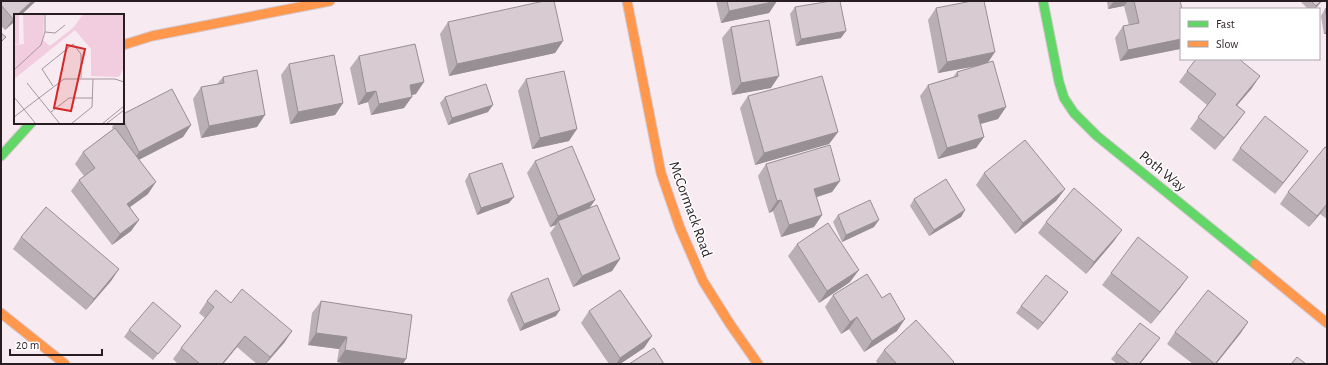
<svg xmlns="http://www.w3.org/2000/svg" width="1328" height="365" viewBox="0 0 1328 365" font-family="'Alegreya Sans',sans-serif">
  <rect width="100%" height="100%" fill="#f7eaf0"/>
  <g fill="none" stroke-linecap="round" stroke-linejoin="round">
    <g stroke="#d4c8ce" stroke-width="11">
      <path id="fast" d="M1043,1L1059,82L1064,98L1074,113L1097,136L1255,264
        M1,156L31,123"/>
    </g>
    <g stroke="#d4c8ce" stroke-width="11">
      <path id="slow" d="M627,1L661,173L680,228L703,281L730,324L758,364
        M123,45L152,36L330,1
        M1255,264L1327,323
        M1,313L65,364"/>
    </g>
    <use href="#fast" stroke="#63d668" stroke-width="9"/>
    <use href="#slow" stroke="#ff974d" stroke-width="9"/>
  </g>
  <path fill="#baafb5" d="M1,1H36L21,15H15V21L5,30L1,26Z
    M716,1H777L769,13L721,23Z
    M1107,1H1180V49L1120,61L1115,38L1123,26L1129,25L1124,6L1108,9Z
    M1300,1H1322L1315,9H1308Z
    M1327,6V34H1324L1321,16Z
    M795,7L841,38L796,46L790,14Z
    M936,8L987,63L1006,107L998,119L980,124L984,137L976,148L938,159L920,96L928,85L953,77L957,72L982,65L938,73L928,20Z
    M448,22L563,41L555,53L449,76L440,34Z
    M731,27L771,88L732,95L722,38Z
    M359,56L416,94L412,95L404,108L371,115L368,102L358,105L350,68Z
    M289,64L343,103L335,115L290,124L281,75Z
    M1187,71L1252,88L1237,105L1245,112L1237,123L1215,150L1190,129L1207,105L1179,82Z
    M223,77L257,127L201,138L193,99L201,87L217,84Z
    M526,79L569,141L532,149L518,91Z
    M748,96L838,132L829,144L755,165L740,108Z
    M445,97L488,112L448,125L440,103Z
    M123,114L191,125L183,137L139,159L148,194L130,207L139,220L131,231L112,245L71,191L79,180L84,176L75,164L83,152L113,129L112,127L115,123H123Z
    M1240,148L1300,162L1275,194L1232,160Z
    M1327,148V219L1320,214L1309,227L1280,204L1288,192Z
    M535,161L595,200L589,208L620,259L612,271L573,287L550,233L556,225L550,227L527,173Z
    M766,164L840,181L832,192L816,197L822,215L814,227L781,237L773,211L769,213L758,176Z
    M984,173L1065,189L1056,201L1015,234L976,185Z
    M469,174L509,203L477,215L465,181Z
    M914,199L965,210L961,217L929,236L910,206Z
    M838,215L874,227L842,242L833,222Z
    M1046,222L1114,241L1086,274L1038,233Z
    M21,237L119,269L111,281L86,310L13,249Z
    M797,244L850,282L819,303L788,256Z
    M1111,273L1188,277L1180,288L1151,324L1102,285Z
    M1068,292L1038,330L1016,313L1021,306Z
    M511,293L556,316L520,331L507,300Z
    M833,295L897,331L864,352L849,329L841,334L825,307Z
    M207,301L231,303L292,331L284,343L266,364H257L237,347L223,364H178L173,359L181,348L205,318L199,313Z
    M321,301L403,364H350L337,362L339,349L308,345L312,313Z
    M589,311L652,336L644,348L620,364H609L581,323Z
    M1248,322L1240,334L1216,364H1193L1167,344L1175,332Z
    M181,326L176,332L153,360L124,337L129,330Z
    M1155,345L1140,364H1117L1111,359L1116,353Z
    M884,350L953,364H878L876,361Z"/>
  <path fill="#978f93" d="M32,1H36L21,15H17Z
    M777,1L769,13L721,23L729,11Z
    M1114,1H1128L1124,6L1108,9Z
    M1321,1H1322L1315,9H1314Z
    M15,17V21L5,30L13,19Z
    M1327,30V34H1324Z
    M846,31L841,38L796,46L801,39Z
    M1181,39V47L1180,49L1120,61L1128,50Z
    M563,41L555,53L449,76L457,64Z
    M995,52L987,64L938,73L947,62Z
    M779,76L771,88L732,95L741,83Z
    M1260,76L1252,88L1228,116L1236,105Z
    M424,82L416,94L402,97L410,85Z
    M376,91L368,102L358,105L366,93Z
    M412,97L404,108L371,115L379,104Z
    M343,103L335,115L290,124L298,112Z
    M493,105L488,112L448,125L452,118Z
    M1006,107L998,119L970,127L978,115Z
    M1245,112L1237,123L1215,150L1224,138Z
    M265,115L257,127L201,138L209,126Z
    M191,125L183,137L131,164L139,152Z
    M577,129L569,141L532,149L540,138Z
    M838,132L829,144L755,165L764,153Z
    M984,137L976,148L938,159L947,148Z
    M1308,151L1300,162L1275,194L1283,183Z
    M840,181L832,192L805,201L814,189Z
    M156,182L148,194L119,215L127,204Z
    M1065,189L1056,201L1015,234L1023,223Z
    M514,197L509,203L477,215L481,208Z
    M595,200L587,212L558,221L556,225L550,227L558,216Z
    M781,200L773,211L769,213L777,201Z
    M1327,204L1320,214L1309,227L1317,216Z
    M965,210L961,217L929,236L934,230Z
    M822,215L814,227L781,237L789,225Z
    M139,220L131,231L112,245L120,234Z
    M879,220L874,227L842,242L846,235Z
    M1122,230L1114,241L1086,274L1094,262Z
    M620,259L612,271L573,287L582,276Z
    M119,269L111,281L86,310L94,299Z
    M859,270L850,282L819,303L827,291Z
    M1188,277L1180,288L1151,324L1160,312Z
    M1068,292L1063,299L1038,330L1043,323Z
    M560,310L556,316L520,331L524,324Z
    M857,317L849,329L841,334L850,322Z
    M905,319L897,331L864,352L872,341Z
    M1248,322L1240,334L1216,364H1215Z
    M292,331L284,343L265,364L270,357Z
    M316,333L347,337L339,349L308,345Z
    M245,336L237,347L223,364H222Z
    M652,336L644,348L620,364H616L620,358Z
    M1160,338L1155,345L1140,364H1139Z
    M345,350L406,359L403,364H350L337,362Z"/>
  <path fill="#d8ccd2" stroke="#978f93" d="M1,1H32L17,15H15V17L13,19L1,5Z
    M544,1H554L563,41L457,64L448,22Z
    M727,1H777L729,11Z
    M831,1H840L846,31L801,39L795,7Z
    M972,1H984L995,52L947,62L936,8Z
    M1134,1H1180L1182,9H1181V39L1128,50L1123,26L1139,23Z
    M1311,1H1321L1316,6Z
    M1327,7V19L1325,9Z
    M769,20L779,76L741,83L731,27Z
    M1,33L6,37L1,42Z
    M415,44L424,82L410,85L412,97L379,104L376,91L366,93L359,56Z
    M334,55L343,103L298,112L289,64Z
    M1196,59H1239L1260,76L1236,105L1245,112L1224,138L1198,117L1216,94L1187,71Z
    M993,61L1006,107L978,115L984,137L947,148L928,85L958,76L957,72Z
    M257,70L265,115L209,126L201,87L224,83L223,77Z
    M564,71L577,129L540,138L526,79Z
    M822,76L838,132L764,153L748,96Z
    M486,84L493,105L452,118L445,97Z
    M172,89L191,125L139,152L123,120V114Z
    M1265,116L1308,151L1283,183L1240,148Z
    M115,128L156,182L127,204L139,220L120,234L79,180L95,168L83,152Z
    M1025,140L1065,189L1023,223L984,173Z
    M830,145L840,181L814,189L822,215L789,225L781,200L777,201L766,164Z
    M572,146L595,200L558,216L535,161Z
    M1325,147L1327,148V204L1317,216L1288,192Z
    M502,163L514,197L481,208L469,174Z
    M946,179L965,210L934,230L914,199Z
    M1074,188L1122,230L1094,262L1046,222Z
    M870,200L879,220L846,235L838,215Z
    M597,205L620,259L582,276L558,221Z
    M46,207L119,269L94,299L21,237Z
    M828,223L859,270L827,291L797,244Z
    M1138,237L1188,277L1160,312L1111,273Z
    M867,274L882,298L890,293L905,319L872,341L857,317L850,322L833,295Z
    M1046,275L1068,292L1043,323L1021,306Z
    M548,278L560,310L524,324L511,293Z
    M242,289L292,331L270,357L245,336L222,364H200L181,348L214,307L207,301L216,290L231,303Z
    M620,290L652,336L620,358L589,311Z
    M1208,290L1248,322L1215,364L1175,332Z
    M321,301L412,315L406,359L345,350L347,337L316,333Z
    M153,302L181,326L158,354L129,330Z
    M916,320L954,362L952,364H897L884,350Z
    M1140,323L1160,338L1139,364H1130L1116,353Z
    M654,348L664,364H629Z
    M1297,357L1306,364H1291Z"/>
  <g text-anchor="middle" stroke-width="3" stroke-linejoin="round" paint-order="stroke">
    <g font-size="15" fill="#281d22" stroke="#fff">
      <text transform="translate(1163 171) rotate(39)" y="5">Poth Way</text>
      <text transform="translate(691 209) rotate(70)" y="5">McCormack Road</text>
    </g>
  </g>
  <g transform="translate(14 14)">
    <rect width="110" height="110" fill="#f7eaf0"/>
    <path d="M0,0H5V30H0ZM9,0H30L29,26L36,32L60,13L69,0H110V53L105,63L77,62V35L61,16L0,65V31L10,30Z" fill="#f2ccdf"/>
    <path fill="none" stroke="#a4989e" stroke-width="1" d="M31,18L41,19L51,11M0,56L27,31L31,18V0M13,69L46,110M39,72L28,55L59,30L67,40V64M0,83L22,110M37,98L55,84H78M0,103L50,65H101L110,68M57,110L78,93L79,65M88,110L110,92M92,110L110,96"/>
    <path fill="#d62828" fill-opacity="0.15" stroke="#d62828" stroke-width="2" d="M53,31L71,35L57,97L40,94Z"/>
    <rect width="110" height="110" fill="none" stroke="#281d22" stroke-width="2"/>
  </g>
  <rect width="1328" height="365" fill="none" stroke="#281d22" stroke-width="4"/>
  <rect x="1180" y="8" width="140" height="52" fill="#ffffff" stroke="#a9a5a7"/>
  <rect x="1188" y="21" width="20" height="6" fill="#63d668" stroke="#a9a5a7"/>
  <text x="1216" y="28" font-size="12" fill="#281d22">Fast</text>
  <rect x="1188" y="41" width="20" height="6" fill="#ff974d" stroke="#a9a5a7"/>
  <text x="1216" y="48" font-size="12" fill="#281d22">Slow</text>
  <path d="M10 349v6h92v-6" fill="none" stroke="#281d22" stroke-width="2"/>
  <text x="16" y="349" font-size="12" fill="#281d22" stroke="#ffffff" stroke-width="3" paint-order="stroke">20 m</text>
</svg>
